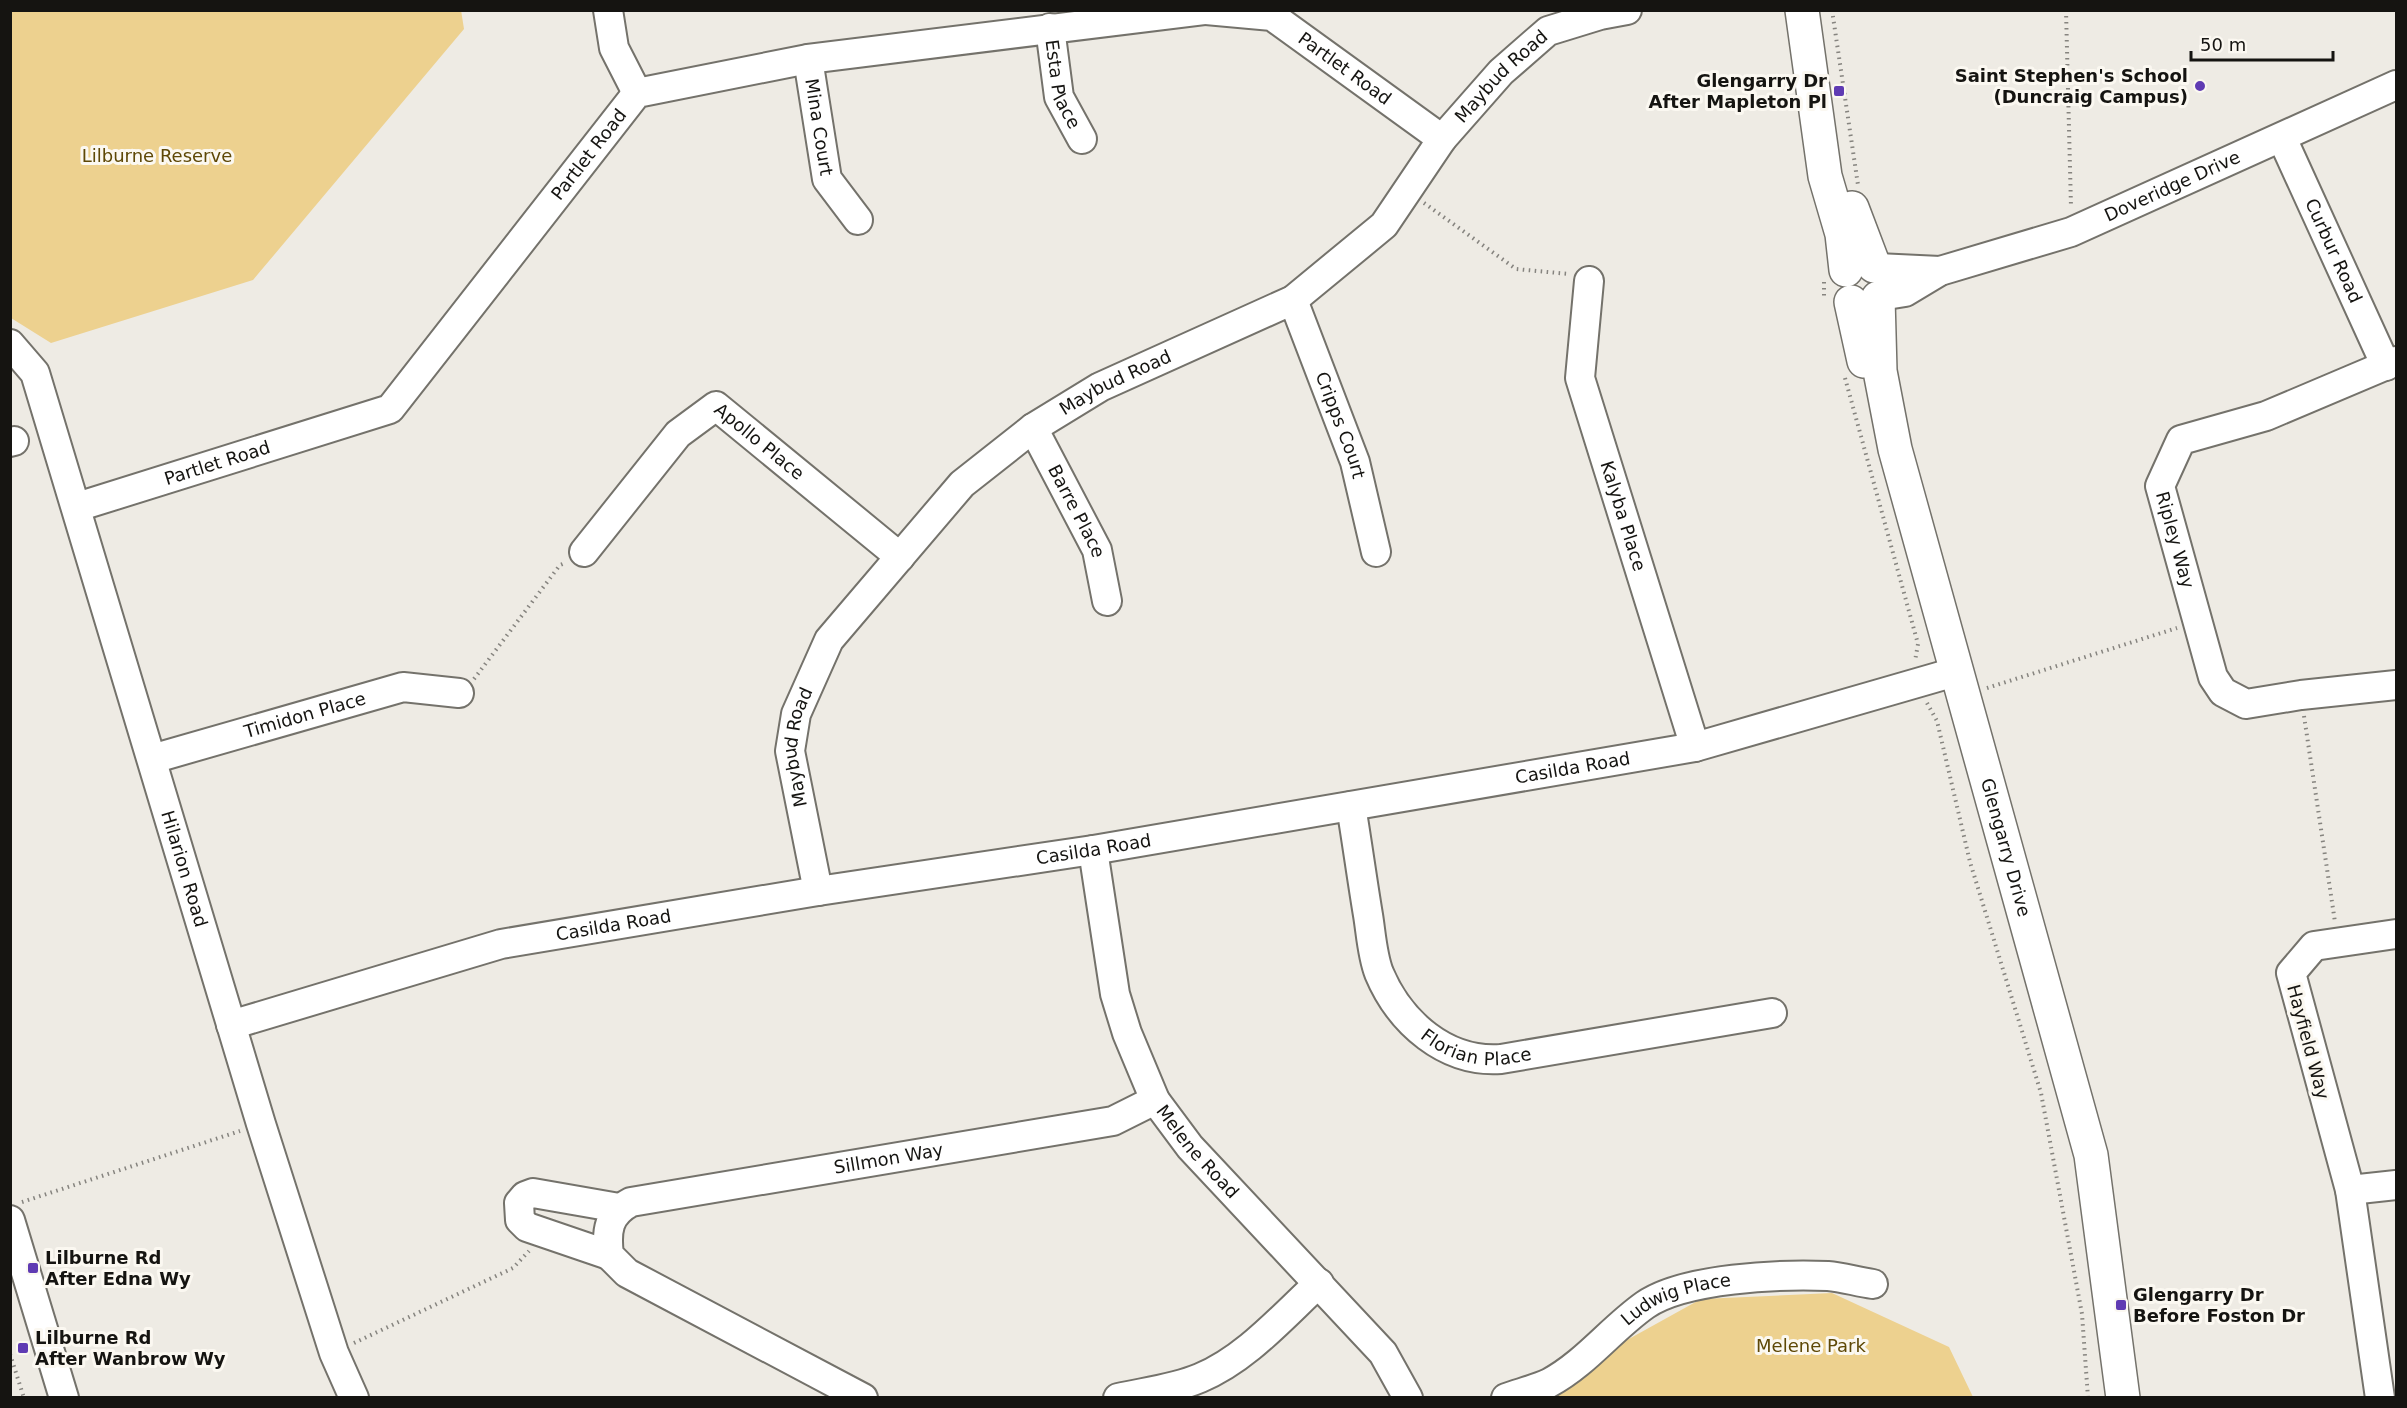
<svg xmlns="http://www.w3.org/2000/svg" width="2407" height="1408" viewBox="0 0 2407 1408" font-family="'DejaVu Sans',sans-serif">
  <rect width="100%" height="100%" fill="#eeebe4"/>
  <path fill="#edd18f" d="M461,10L464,29L253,280L51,343L11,318V11Z
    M1832,1293L1949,1347L1973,1397H1976L1543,1398L1564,1391L1618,1345L1701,1299Z"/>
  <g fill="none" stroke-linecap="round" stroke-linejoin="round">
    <g stroke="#74726b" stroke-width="32">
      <g id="minor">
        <path d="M608,10L614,48L637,93"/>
        <path id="s1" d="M1206,10L1272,16L1442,139"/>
        <path id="s2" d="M1050,28L1059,97L1082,139"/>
        <path id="s3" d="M808,59L827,179L858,220"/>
        <path id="s4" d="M2282,138L2386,366"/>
        <path d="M1877,268L1940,271"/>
        <path id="s5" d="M1589,281L1580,378L1695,747"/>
        <path id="s6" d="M1880,296L1905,292L1940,271L2071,232L2396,85"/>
        <path id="s7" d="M1293,300L1355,462L1376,552"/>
        <path id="s8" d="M10,344L35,373L261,1124L334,1353L354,1398"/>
        <path id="s9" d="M2396,361L2266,416L2181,440L2160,486L2213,677L2223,692L2246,704L2301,695L2396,685"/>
        <path id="s10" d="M1033,428L1097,550L1107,601"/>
        <path d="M10,442L14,441"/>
        <path id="s11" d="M77,507L390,409L637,93L808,59L1204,10"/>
        <path id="s12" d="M584,552L678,434L716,406L900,557"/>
        <path id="s13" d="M152,759L403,687L459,693"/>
        <path id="s14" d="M1351,806C1357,842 1362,879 1368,915C1371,933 1372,955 1379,973C1400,1023 1446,1063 1501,1059L1772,1013"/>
        <path id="s15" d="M1093,850L1115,994L1127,1033L1155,1100L1190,1147L1383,1353L1408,1398"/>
        <path id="s16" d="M818,891L790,751L796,714L829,640L962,484L1033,428L1100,387L1293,300L1384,225L1442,139L1501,72L1548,31L1600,15L1627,10"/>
        <path id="s17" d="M231,1025L501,944L818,891L1093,850L1695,747L1955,672"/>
        <path d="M2350,1190L2396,1185"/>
        <path d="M10,1220L64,1398"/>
        <path d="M609,1255L527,1227L520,1220L519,1203L525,1196L533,1193L619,1208"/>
        <path id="s18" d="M863,1398L627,1273L609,1255C606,1231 608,1214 631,1202L1113,1121L1155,1100"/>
        <path d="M1118,1398C1145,1392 1174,1389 1200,1378C1246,1359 1283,1316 1319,1283"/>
        <path id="s19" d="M1506,1398C1520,1393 1536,1389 1549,1383C1586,1363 1611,1329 1645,1305C1684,1278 1780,1274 1828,1276C1842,1277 1858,1282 1873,1284"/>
        <path d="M2380,1398L2350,1190L2291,973L2314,946L2396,934"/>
      </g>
    </g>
    <g stroke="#74726b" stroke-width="36">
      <g id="major">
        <path d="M1802,10L1825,176L1842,234L1846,270"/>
        <path d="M1852,208L1874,266"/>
        <path id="s20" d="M1878,298L1880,371L1895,449L2091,1155L2123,1398"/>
        <path d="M1851,302L1864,361"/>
      </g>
    </g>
    <path stroke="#86847f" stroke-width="4" stroke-dasharray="1.5 4.5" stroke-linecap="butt" d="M1832,10L1858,185
      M2066,10L2071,207
      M1424,203L1516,269L1569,274
      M1824,282V298
      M1845,378L1918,644L1915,661
      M474,679L560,565L565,563
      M1987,688L2177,628
      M1927,703L1937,721L1970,862L2041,1093L2082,1314L2088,1398
      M2304,716L2335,922
      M22,1202L240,1131
      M354,1343L513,1268L529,1251
      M10,1354L24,1398"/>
    <use href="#minor" stroke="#fff" stroke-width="28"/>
    <use href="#major" stroke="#fff" stroke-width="33"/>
  </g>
  <g fill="#5f3bb3" stroke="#fbf8f1" stroke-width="2">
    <circle cx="2200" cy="86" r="6"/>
    <rect x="1833" y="85" width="12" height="12" rx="3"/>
    <rect x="27" y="1262" width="12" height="12" rx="3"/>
    <rect x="2115" y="1299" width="12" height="12" rx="3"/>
    <rect x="17" y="1342" width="12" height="12" rx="3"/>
  </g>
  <g text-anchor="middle" stroke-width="6" stroke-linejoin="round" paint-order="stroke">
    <g font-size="18" fill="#151411" stroke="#fbf8f1">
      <text dy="6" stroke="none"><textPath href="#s1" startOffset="156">Partlet Road</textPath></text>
      <text dy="6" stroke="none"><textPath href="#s16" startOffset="1155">Maybud Road</textPath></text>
      <text dy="6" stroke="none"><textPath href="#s2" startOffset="58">Esta Place</textPath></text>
      <text dy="6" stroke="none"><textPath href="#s3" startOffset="69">Mina Court</textPath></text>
      <text dy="6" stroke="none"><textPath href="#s11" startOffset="651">Partlet Road</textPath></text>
      <text dy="6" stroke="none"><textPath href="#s6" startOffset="314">Doveridge Drive</textPath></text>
      <text dy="6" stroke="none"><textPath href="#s4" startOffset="124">Curbur Road</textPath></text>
      <text dy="6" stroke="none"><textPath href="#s16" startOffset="651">Maybud Road</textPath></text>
      <text dy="6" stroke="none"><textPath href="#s7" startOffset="134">Cripps Court</textPath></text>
      <text dy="6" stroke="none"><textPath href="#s12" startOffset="254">Apollo Place</textPath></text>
      <text dy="6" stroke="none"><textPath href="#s11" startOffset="147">Partlet Road</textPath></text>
      <text dy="6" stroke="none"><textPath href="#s10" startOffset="94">Barre Place</textPath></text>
      <text dy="6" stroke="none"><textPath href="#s5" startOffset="242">Kalyba Place</textPath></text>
      <text dy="6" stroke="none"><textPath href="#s9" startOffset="336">Ripley Way</textPath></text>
      <text dy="6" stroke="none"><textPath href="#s13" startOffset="159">Timidon Place</textPath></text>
      <text dy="6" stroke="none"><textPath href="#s16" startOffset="147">Maybud Road</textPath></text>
      <text dy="6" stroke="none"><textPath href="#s17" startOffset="1368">Casilda Road</textPath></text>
      <text dy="6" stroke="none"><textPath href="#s20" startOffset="566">Glengarry Drive</textPath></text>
      <text dy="6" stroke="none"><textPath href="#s17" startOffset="882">Casilda Road</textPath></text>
      <text dy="6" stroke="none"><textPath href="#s8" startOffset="556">Hilarion Road</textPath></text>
      <text dy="6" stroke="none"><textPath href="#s17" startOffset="396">Casilda Road</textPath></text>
      <text dy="6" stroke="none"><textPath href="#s14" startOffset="302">Florian Place</textPath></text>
      <text transform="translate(2308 1042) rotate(75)" y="6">Hayfield Way</text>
      <text dy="6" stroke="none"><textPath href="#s15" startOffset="326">Melene Road</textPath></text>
      <text dy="6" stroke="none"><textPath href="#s18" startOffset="616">Sillmon Way</textPath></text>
      <text dy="6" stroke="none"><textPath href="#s19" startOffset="201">Ludwig Place</textPath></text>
    </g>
    <g font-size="18" font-weight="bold" fill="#151411" stroke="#fbf8f1" text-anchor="start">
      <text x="2188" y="82" text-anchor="end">Saint Stephen's School<tspan x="2188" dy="21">(Duncraig Campus)</tspan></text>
      <text x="1827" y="87" text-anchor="end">Glengarry Dr<tspan x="1827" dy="21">After Mapleton Pl</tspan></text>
      <text x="45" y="1264">Lilburne Rd<tspan x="45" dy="21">After Edna Wy</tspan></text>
      <text x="2133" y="1301">Glengarry Dr<tspan x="2133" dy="21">Before Foston Dr</tspan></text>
      <text x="35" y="1344">Lilburne Rd<tspan x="35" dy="21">After Wanbrow Wy</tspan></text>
    </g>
    <g font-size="18" fill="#5e4806" stroke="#fbf8f1">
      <text x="157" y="162">Lilburne Reserve</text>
      <text x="1811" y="1352">Melene Park</text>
    </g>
  </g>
  <rect width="2407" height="1408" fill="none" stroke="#151411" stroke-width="24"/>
  <path d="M2191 51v9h142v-9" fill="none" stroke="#151411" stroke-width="3"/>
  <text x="2200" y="51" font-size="18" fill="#151411" stroke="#fbf8f1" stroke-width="4.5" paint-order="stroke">50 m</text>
</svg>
